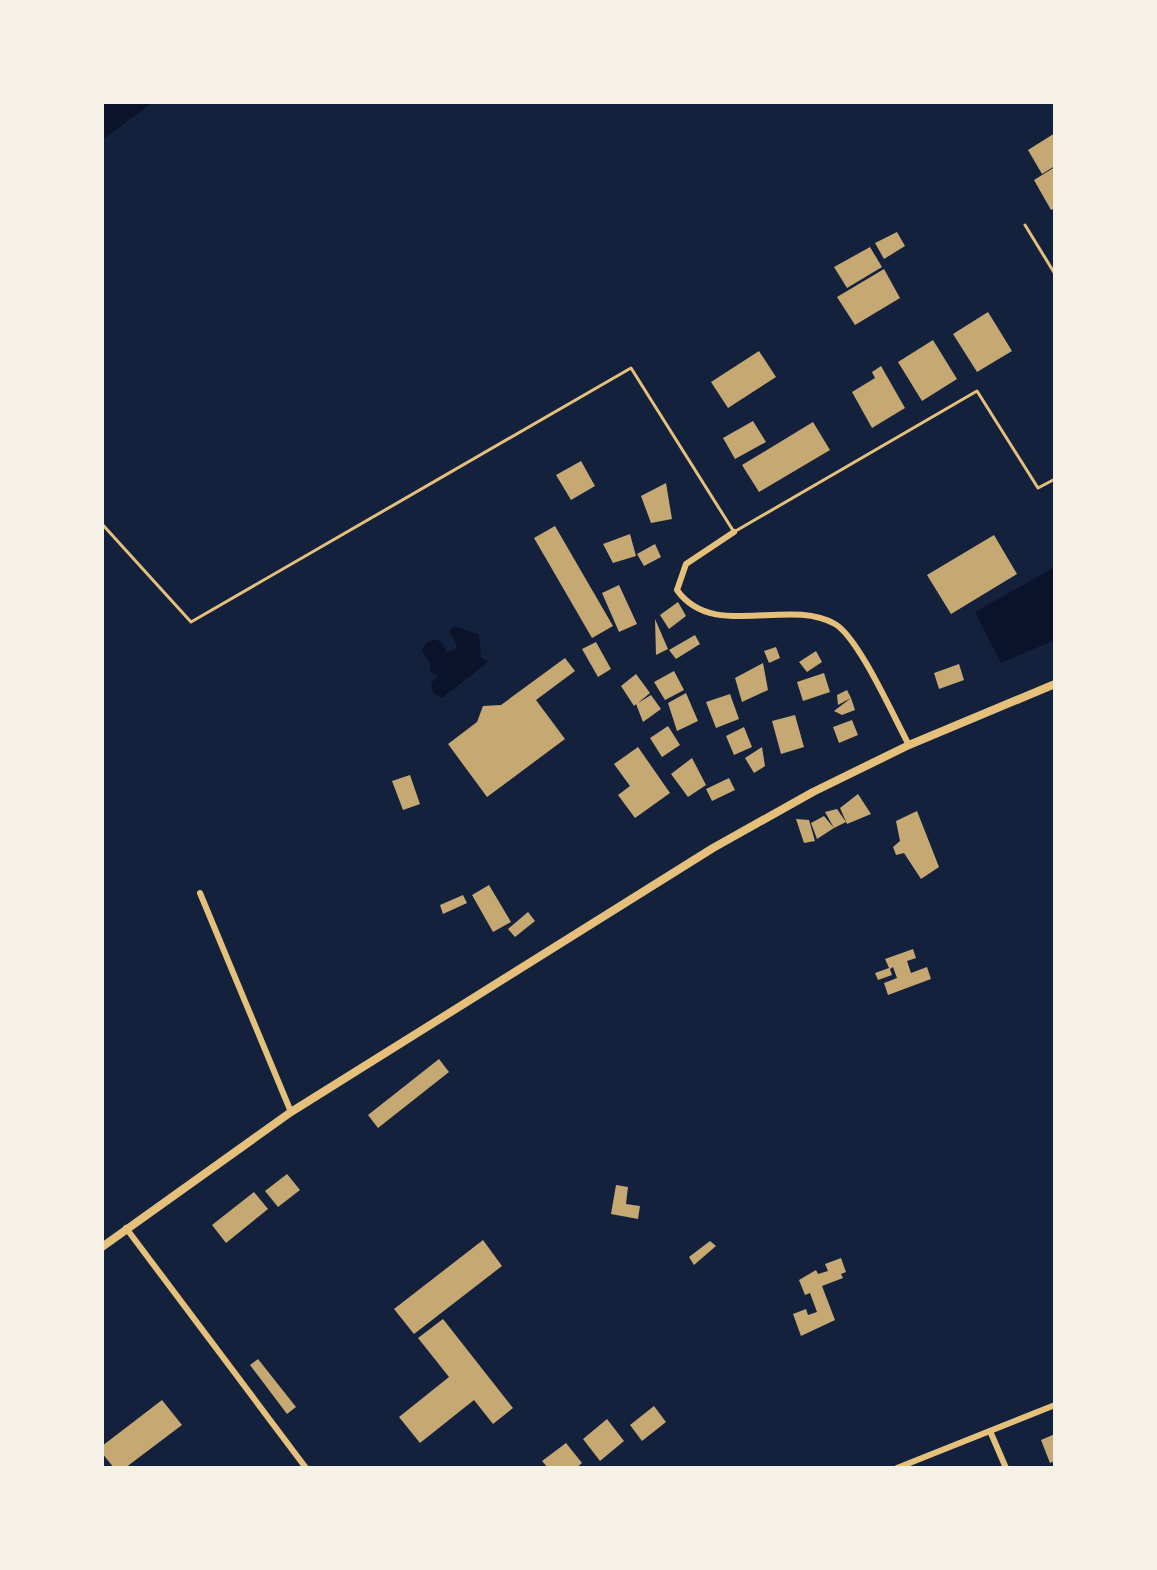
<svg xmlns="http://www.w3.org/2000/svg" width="1157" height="1570" viewBox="0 0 1157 1570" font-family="Overpass,sans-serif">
  <rect width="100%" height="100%" fill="#14213d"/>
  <path fill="#0b132b" d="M102,102H153L102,140Z
    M1055,567V640L1001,663L975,612Z
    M454,626L479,635L481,657L488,662L442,698L433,693L431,683L438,676L430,672V663L422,651L426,643L435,639L443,643L446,652L455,650L457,645L449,631Z"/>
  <path fill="#c6a872" d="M1055,133V166L1042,174L1028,150Z
    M1055,167V208L1051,210L1034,180Z
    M897,232L905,246L884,259L875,243Z
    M870,247L882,267L847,288L834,267Z
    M884,269L900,298L855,325L837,297Z
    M988,312L1012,351L977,372L953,334Z
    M933,340L957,379L922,401L898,362Z
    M759,351L776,377L728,408L711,382Z
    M881,366L905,408L872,428L852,392L875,378L872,372Z
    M753,421L766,442L735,459L723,438Z
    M813,422L830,450L759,492L742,465Z
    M581,461L595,486L571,500L556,475Z
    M666,483L672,519L651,523L641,496Z
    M555,526L613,626L592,638L534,538Z
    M630,534L636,556L613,563L603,544Z
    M994,535L1017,574L951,614L927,575Z
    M655,544L661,557L644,566L637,554Z
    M619,585L637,624L619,632L602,593Z
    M678,602L686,616L669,629L660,615Z
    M655,619L668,649L656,655Z
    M695,635L700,644L676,659L669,650Z
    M596,642L611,669L598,677L582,649Z
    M776,647L780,658L769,663L764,651Z
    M816,651L822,662L807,672L799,662Z
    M565,658L575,671L536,700L565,739L487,797L448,744L477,722L483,706L501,705Z
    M763,663L768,690L742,702L735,678Z
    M959,664L964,680L939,689L934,673Z
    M674,671L684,690L665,700L654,682Z
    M824,673L830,692L803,701L797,682Z
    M636,674L650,693L638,703L651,695L661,709L643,722L636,704L634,706L621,686Z
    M847,690L851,698L855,710L842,715L834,711L851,698L838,705L837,695Z
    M686,693L698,721L677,731L668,703Z
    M730,694L739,719L716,728L706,702Z
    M795,715L804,747L781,754L772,721Z
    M852,720L858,735L839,743L833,727Z
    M668,726L680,745L662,757L650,738Z
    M744,727L752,747L734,755L726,736Z
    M638,747L670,793L635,818L618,795L630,786L614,764Z
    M762,747L765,766L754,773L745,758Z
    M692,758L706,785L688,797L671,774Z
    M410,775L420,804L403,810L392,781Z
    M729,778L735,790L712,801L706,789Z
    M858,794L871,814L847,824L840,808Z
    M837,809L846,822L834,828L825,812Z
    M917,811L939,867L921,879L904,853L896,855L893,847L900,841L896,821Z
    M824,816L834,828L817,839L811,823Z
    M796,819L809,820L815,841L804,843Z
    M489,885L511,922L493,932L472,895Z
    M463,895L467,903L443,914L440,905Z
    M528,912L535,921L515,937L508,929Z
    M913,949L916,958L907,961L911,973L927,967L931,979L888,995L884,983L897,978L893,967L890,969L892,975L878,980L875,973L889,968L885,959Z
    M439,1059L449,1072L378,1128L368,1115Z
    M287,1174L300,1190L278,1207L265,1191Z
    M616,1185L628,1187L626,1204L640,1206L638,1219L611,1214Z
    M254,1192L268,1209L226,1243L212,1225Z
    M483,1240L502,1266L414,1334L394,1309Z
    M710,1241L716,1246L694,1265L689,1257Z
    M841,1258L846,1272L841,1274L843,1278L822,1286L835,1320L801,1336L793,1314L806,1309L808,1315L817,1312L810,1293L805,1295L799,1280L816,1270L818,1274L828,1271L825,1264Z
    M443,1319L513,1408L493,1424L474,1400L420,1443L399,1417L449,1377L418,1338Z
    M258,1359L296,1407L287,1414L250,1365Z
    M162,1400L182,1425L125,1468H114L102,1453V1446Z
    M654,1406L666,1422L642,1441L630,1425Z
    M607,1419L624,1441L600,1461L583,1439Z
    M1055,1434V1461L1050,1463L1041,1440Z
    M566,1443L582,1463L576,1468H548L542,1461Z"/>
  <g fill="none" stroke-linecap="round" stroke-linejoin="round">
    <path stroke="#e5c07b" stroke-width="3" d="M1025,225L1055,274
      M102,524L191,622L631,368L734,532L977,391L1038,488L1055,479"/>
    <path stroke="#e5c07b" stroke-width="6" d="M734,532L686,564L677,590C713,641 788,597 835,624C859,638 894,718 909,745
      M200,893L291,1112
      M126,1228L306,1468
      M990,1431L1006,1468
      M897,1468L1055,1405"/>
    <path stroke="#e5c07b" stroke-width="8" d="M102,1247L291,1112L713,848L813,792L909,745L1055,684"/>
  </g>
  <rect width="1157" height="1570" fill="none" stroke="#f6f1e7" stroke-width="208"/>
</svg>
